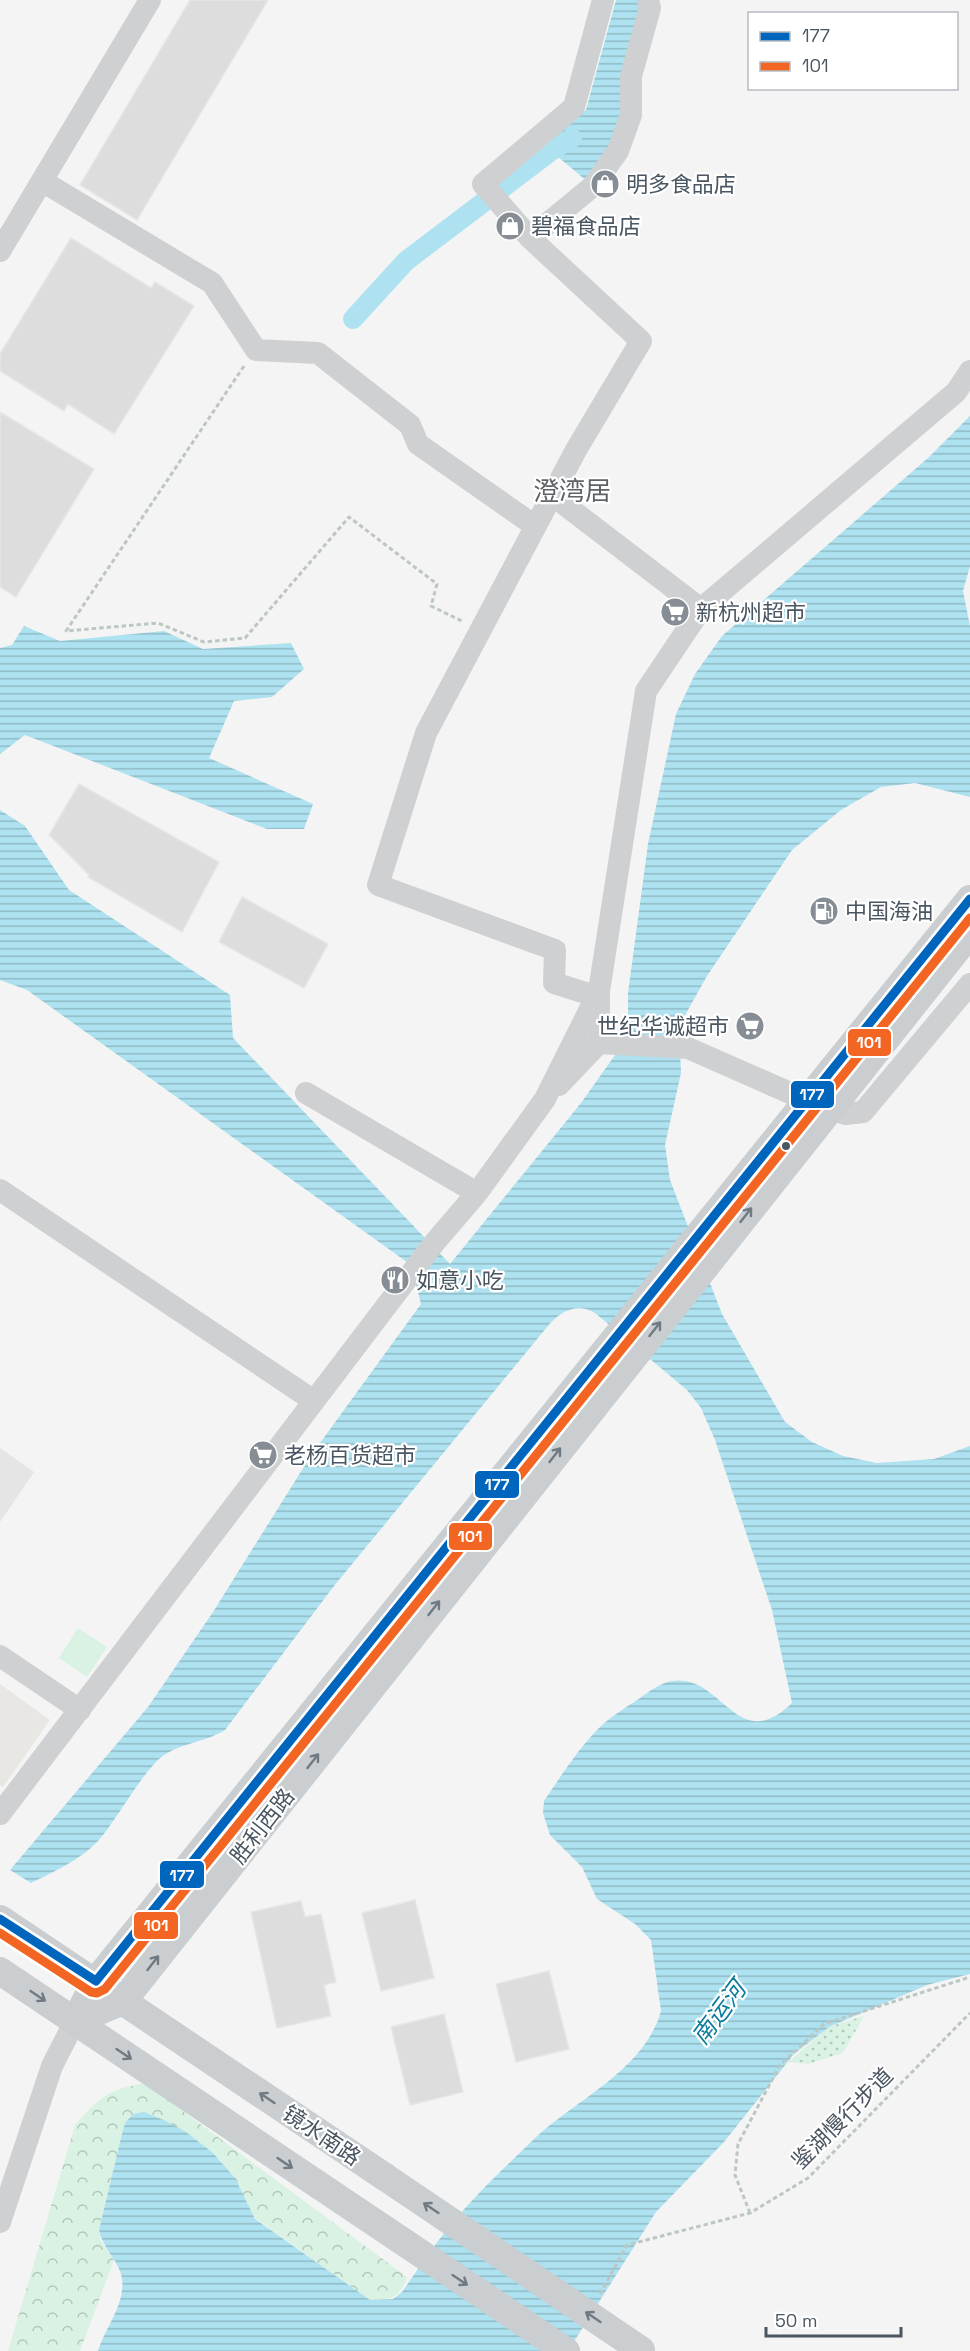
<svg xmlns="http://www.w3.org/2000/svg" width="970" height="2351" viewBox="0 0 970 2351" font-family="'Space Grotesk','Noto Sans SC',sans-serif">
  <defs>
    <pattern id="forest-crowns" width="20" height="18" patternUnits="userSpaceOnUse" patternTransform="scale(1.5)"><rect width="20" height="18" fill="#d9f2e3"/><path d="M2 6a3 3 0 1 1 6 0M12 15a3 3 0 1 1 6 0" fill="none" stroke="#b2c7bb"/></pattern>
    <pattern id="park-dots" width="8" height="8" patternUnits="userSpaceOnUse" patternTransform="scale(1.5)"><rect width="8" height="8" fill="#d9f2e3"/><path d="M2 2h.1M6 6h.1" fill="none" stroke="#b2c7bb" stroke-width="1.8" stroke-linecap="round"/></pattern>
    <pattern id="water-rules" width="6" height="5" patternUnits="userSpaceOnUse" patternTransform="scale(1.5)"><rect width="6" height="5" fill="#aee2f0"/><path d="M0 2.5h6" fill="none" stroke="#90bac6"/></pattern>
  </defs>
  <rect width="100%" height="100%" fill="#f4f4f4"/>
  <path fill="#e8e7e3" d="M0,1684L50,1720L3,1787L0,1785Z"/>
  <path fill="#e6e5e6" d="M0,1448L34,1472L0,1522Z"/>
  <path fill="url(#forest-crowns)" d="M145,2083L407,2277C400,2297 392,2301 370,2300L255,2218L221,2161L186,2132L125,2123L99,2230L101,2241L114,2260L80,2351H8L75,2125C98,2098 109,2089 145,2083Z"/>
  <path fill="url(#park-dots)" d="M864,2016L843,2053L808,2064L789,2062L828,2027Z"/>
  <path fill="#d9f2e3" d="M78,1628L107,1647L87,1677L59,1658Z"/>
  <path fill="url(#water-rules)" d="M616,0H639L642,14L623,114L614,146L588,182L545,146L586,110Z
    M970,416V566L963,591L970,626V797L915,783L881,787L841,810L792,850L707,976L679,1026L681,1073L665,1145L670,1180L722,1314L785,1422L812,1442L843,1456L877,1463L934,1459L970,1446V1974L927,1985L829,2027L794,2054L724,2142L656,2212L568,2351H98C106,2325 130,2299 120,2271C114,2256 102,2246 99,2230L122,2134L125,2123L133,2114L144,2112L166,2121L186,2132L213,2153L235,2178L255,2219L370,2300L393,2299L402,2292C416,2272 430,2251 445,2232C470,2200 502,2170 531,2142C573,2100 644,2072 661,2011L651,1940L635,1924L597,1899L582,1867L550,1835L543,1813L544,1801C561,1776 578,1749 599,1728C611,1716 627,1707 640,1698C650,1691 660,1683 672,1681C723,1673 736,1757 792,1703L772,1610L715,1440L701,1408L687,1390L595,1313C576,1302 560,1312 547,1327L334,1586L225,1730C203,1744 173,1743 155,1763C135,1785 121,1812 103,1835C85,1858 57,1870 31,1883L10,1870L148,1707L213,1612L312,1454L421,1304L411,1265L27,990L0,980V810L25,826L69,890L230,995L233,1038L450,1264L581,1103L620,1048L628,1032V993L648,844L676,714L695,674L722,636L928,458Z
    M24,626L60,641L164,631L203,649L291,643L304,669L272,697L234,701L209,758L313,804L304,829H267L25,735L0,754V648L12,645Z"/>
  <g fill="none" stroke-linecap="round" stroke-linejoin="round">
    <path stroke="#aee2f0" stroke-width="20" d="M353,319L406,261L551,151L572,138"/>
  </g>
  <path fill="#ddddde" stroke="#e5e6e7" stroke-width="1.5" d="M190,0H268L137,220L80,185Z
    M71,238L151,288L155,282L194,306L114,434L68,404L64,411L0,371V354Z
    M0,412L94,469L16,597L0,587Z
    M79,784L219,862L182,932L88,877L89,875L49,835Z
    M242,897L328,944L304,988L219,942Z
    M415,1900L434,1978L381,1991L362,1913Z
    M301,1901L305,1917L321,1914L336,1982L324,1985L331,2016L277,2028L251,1912Z
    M549,1971L569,2049L516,2062L496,1984Z
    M444,2014L463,2092L410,2105L391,2027Z"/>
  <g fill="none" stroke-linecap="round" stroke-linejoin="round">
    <path stroke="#bcc7c4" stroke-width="3" stroke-dasharray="4.5 3" stroke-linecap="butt" d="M244,366L66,631L158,623L204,642L245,638L349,517L437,584L431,606L464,622
      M750,2213L735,2175L738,2144L780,2065L824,2024L970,1977
      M600,2294L627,2245L750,2213L808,2178L970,2013"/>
    <path stroke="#ced0d2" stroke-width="22" d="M42,181L212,283L256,350L318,353L410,425L418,444L535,526
      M530,238L483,184L574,107L603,0
      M0,251L150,0
      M552,495L701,609
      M595,996L554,983L555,950L378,885L426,733L576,450L641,341L530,238L593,186L618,151L631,115V76L650,8L648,0
      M599,1043L688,1048L806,1100L846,1114L863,1112L970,984
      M559,1085L599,1043V994
      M306,1093L477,1193
      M0,1190L314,1401
      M0,1656L80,1710
      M0,1814L435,1242L477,1193L545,1099L599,991L646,691L701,609L956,392L970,371
      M0,2222L52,2066L75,2021"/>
    <path stroke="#caced1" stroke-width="28" d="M0,1919L385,2177
      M0,1971L566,2351
      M75,2021L96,1981L970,899
      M75,2021L123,2001L970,933"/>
    <path stroke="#caced1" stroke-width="28" d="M385,2177L641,2350"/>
    <g stroke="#fff" stroke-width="14">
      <path id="bus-1" d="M0,1919L96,1981L970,899"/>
    </g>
    <g stroke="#fff" stroke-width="14">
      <path id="bus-2" d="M0,1933L91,1992L97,1993L105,1989L970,918"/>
    </g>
    <use href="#bus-1" stroke="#0065bd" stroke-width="9"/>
    <use href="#bus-2" stroke="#f26522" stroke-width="9"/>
  </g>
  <defs><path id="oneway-shaft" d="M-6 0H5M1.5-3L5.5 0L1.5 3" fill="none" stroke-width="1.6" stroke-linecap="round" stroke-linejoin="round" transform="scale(1.5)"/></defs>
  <g stroke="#707a83">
    <use href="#oneway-shaft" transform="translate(746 1215) rotate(-52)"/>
    <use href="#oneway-shaft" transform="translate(655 1329) rotate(-52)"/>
    <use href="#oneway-shaft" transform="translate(555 1455) rotate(-52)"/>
    <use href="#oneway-shaft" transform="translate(434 1608) rotate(-52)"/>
    <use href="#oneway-shaft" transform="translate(313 1761) rotate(-52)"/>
    <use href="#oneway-shaft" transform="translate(153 1963) rotate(-52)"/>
    <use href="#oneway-shaft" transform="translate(38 1996) rotate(34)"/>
    <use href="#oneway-shaft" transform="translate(124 2054) rotate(34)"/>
    <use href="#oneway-shaft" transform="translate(267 2098) rotate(-146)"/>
    <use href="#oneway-shaft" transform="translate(285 2163) rotate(34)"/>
    <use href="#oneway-shaft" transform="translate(431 2208) rotate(-146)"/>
    <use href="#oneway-shaft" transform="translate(460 2280) rotate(34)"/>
    <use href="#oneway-shaft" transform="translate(593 2317) rotate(-146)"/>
  </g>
  <defs>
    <g id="shop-disc" transform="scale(1.5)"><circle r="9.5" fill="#868d94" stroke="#fff"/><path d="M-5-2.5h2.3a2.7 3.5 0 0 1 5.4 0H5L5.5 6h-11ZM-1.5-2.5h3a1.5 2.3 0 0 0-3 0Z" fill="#fff"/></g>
    <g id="supermarket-disc" transform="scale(1.5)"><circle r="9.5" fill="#868d94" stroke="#fff"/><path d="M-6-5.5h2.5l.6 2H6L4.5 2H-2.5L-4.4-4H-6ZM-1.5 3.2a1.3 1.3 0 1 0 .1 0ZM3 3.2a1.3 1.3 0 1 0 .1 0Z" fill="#fff"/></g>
    <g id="fuel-disc" transform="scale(1.5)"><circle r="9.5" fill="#868d94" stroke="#fff"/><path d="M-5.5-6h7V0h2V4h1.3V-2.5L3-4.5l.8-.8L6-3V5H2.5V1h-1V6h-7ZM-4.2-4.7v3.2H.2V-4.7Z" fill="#fff"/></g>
    <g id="restaurant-disc" transform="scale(1.5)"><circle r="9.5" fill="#868d94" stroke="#fff"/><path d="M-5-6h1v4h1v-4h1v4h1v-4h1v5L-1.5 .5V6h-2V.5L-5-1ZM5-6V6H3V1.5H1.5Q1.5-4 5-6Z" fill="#fff"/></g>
  </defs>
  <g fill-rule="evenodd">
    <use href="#shop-disc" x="605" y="184"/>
    <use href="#shop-disc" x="510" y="226"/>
    <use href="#supermarket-disc" x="675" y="612"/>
    <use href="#fuel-disc" x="824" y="911"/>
    <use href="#supermarket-disc" x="750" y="1026"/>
    <use href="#restaurant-disc" x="395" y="1280"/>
    <use href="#supermarket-disc" x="263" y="1455"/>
  </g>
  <circle fill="#4a5661" stroke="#fff" stroke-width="2" cx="786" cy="1146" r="5"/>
  <g text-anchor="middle" stroke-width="4.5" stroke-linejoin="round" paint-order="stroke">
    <g font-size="22" fill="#4a5661" stroke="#fff" text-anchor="start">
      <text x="626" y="192">明多食品店</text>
      <text x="531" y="234">碧福食品店</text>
      <text x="696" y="620">新杭州超市</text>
      <text x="845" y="919">中国海油</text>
      <text x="729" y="1034" text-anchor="end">世纪华诚超市</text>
      <text x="416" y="1288">如意小吃</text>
      <text x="284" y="1463">老杨百货超市</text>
    </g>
    <g font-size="22" fill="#4a5661" stroke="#fff">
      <text transform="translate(262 1826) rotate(-52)" y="8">胜利西路</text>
      <text transform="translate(842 2118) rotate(-45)" y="8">鉴湖慢行步道</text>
      <text transform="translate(322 2135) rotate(34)" y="8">镜水南路</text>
    </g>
    <g font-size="24" font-style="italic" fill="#0c7c9b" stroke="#fff">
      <text transform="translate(719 2013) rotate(-53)" y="8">南运河</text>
    </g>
    <g font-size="26" fill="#5f6368" stroke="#fff">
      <text x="572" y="500">澄湾居</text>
    </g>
  </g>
  <g stroke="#fff" stroke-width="2">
    <rect x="847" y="1028" width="45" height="29" rx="6" fill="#f26522"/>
    <rect x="790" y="1080" width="45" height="29" rx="6" fill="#0065bd"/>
    <rect x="474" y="1470" width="46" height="29" rx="6" fill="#0065bd"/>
    <rect x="448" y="1522" width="45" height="29" rx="6" fill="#f26522"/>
    <rect x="159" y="1860" width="46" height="29" rx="6" fill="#0065bd"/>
    <rect x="133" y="1911" width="46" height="29" rx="6" fill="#f26522"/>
  </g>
  <g font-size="16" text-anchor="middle" font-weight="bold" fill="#fff">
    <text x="869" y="1048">101</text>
    <text x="812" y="1100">177</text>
    <text x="497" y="1490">177</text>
    <text x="470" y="1542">101</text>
    <text x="182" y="1881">177</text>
    <text x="156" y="1931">101</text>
  </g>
  <rect x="748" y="12" width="210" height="78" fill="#ffffff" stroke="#b7bbc0" stroke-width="1.5"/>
  <rect x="760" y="32" width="30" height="9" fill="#0065bd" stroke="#b7bbc0" stroke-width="1.5"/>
  <text x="802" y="42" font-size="18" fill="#4a5661">177</text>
  <rect x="760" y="62" width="30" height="9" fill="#f26522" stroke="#b7bbc0" stroke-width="1.5"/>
  <text x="802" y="72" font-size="18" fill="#4a5661">101</text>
  <path d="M766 2327v9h135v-9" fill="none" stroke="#4a5661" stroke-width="3"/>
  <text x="775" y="2327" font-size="18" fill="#4a5661" stroke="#ffffff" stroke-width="4.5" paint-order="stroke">50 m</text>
</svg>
